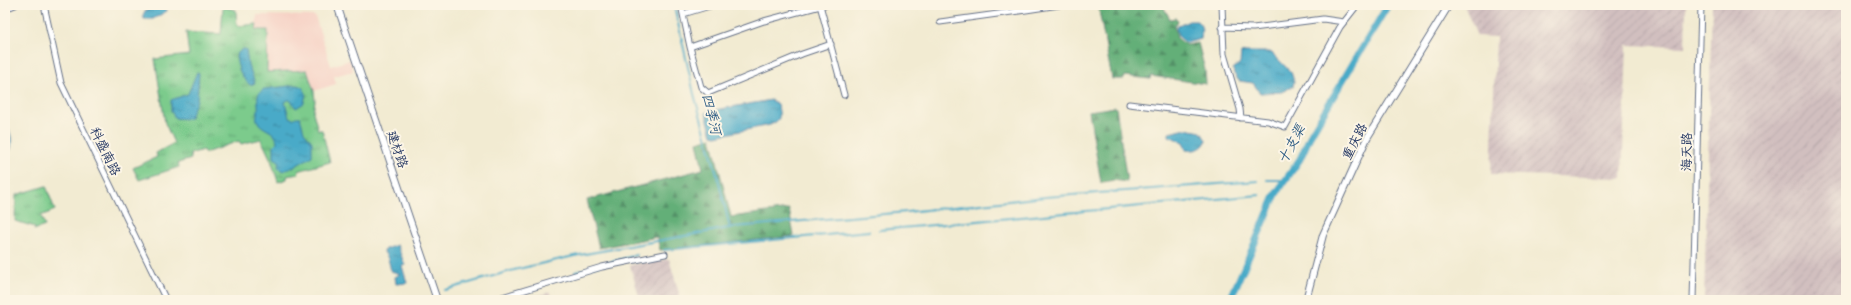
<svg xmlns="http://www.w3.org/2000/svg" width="1851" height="305" viewBox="0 0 1851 305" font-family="Mynerve,'LXGW WenKai TC',sans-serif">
  <defs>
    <pattern id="industrial-furrows" width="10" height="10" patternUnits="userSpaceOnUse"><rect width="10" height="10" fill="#d1bfbf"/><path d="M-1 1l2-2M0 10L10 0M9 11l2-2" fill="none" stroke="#b3a4a7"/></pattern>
    <pattern id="grass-tufts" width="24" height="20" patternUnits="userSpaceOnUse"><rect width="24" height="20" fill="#7bcb8c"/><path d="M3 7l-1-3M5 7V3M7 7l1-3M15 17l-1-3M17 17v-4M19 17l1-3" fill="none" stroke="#64a576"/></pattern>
    <pattern id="forest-firs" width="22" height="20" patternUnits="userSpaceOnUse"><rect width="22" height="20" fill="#64af78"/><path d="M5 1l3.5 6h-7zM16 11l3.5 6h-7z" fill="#528f66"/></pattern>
    <pattern id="water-ripples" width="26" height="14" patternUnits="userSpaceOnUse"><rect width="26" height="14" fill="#49aac8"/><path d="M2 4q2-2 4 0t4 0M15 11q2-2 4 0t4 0" fill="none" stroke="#3c8ba6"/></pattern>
  </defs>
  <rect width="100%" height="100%" fill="#fcf5e5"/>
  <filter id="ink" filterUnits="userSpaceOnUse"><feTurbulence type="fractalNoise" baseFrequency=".025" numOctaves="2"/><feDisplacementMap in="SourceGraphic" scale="8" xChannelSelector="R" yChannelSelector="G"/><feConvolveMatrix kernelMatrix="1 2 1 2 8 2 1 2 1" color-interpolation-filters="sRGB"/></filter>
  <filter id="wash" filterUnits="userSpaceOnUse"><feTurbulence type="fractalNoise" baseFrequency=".012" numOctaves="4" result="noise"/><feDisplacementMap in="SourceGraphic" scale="16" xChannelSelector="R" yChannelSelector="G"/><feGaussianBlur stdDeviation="0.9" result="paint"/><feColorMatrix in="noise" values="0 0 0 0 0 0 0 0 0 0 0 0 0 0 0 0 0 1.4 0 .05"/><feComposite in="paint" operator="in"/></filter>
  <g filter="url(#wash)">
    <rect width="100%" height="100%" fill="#f2ebd2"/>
    <path fill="#f6d1c5" d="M257,15L315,16L331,66L350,60L353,71L334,76L336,84L314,91L307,70L267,72L268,30H256Z"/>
    <path fill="url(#industrial-furrows)" d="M1464,5H1686L1685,47L1627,45L1622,178L1491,174L1496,37L1477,36Z
      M1712,5H1846V300H1704Z
      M669,259L681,300H661L639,296L630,265Z
      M551,292L552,300H520Z"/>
    <path fill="url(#grass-tufts)" stroke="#4b7d75" d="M223,7L236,10L237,26L257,24L256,30H268L267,72L307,70L314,91L315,101L313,112L318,130H322L330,162L298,171L299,174L287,176V179L278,182L271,160L261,139L241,144L239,141L205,153L203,150L190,154L191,159L178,163L179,167L139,180L133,168L157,157L156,153L174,143L165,123L155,59L189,55L186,32L221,34Z
      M46,186L55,210L41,216L45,226L34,230L35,227L15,221L16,195Z"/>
    <path fill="url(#forest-firs)" stroke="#406f6b" d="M1098,5H1160L1163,6L1170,19L1176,18L1178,20L1177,23L1174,25L1177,38L1186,45L1198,43L1205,70L1206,84L1151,76L1150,79L1125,76L1124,79H1112Z
      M1116,107L1127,182L1113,180L1101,183L1089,111Z
      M711,138L731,217L789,209L794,236L660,250L657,237L599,248L587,200L703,169L697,142Z"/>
    <path fill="url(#water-ripples)" stroke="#326c93" d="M156,5H166L167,11L153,19H144L143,15L145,11Z
      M1189,21H1197C1203,26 1202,31 1201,39L1186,43L1178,36L1176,27Z
      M242,49H246L248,65L255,83L250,85C241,77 237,67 236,55Z
      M1245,52H1270L1273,54L1291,72L1294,81L1293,86L1282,92L1260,93L1253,83L1239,81L1234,74L1233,69L1240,63L1241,53Z
      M197,72L199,73L197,100L190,117L188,119L175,118L171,111V100L188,94Z
      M297,85L302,87L306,93L304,103L296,108L290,100H288L285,102L289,117L293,119L296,117H300L304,132L312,142V156L294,167L283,171L278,168L279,161L274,158V145L277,142C276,129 261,131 257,120C256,117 257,114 258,111C259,101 254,95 264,89Z
      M771,100L778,104C779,116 783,119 770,125L716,136L712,135L706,113L709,111Z
      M5,122C10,131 14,141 10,151L5,152Z
      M1186,129L1201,132L1206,140C1205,149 1194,151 1186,150L1183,142L1169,136V133Z
      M397,245L405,265L402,266L407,283L396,284L395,277L400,274L391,271L388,258L384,252L385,249Z"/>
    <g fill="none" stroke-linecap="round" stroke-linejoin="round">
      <path stroke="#49aac8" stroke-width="2" d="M674,5L694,94L718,178L730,228
        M1267,180H1287
        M879,230L1260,195
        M664,250L869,231
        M575,272L636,255
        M445,290L514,270L574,256L734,227L907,212L1045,197L1258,181"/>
      <path stroke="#49aac8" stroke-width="7" d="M1230,300L1276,194L1300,159L1312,132L1388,5"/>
    </g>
  </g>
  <g filter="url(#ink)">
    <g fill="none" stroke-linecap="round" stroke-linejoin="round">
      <g stroke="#667187" stroke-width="7">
        <path id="minor" d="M44,5L61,83L166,300
          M681,5L690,47L701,87L708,93L802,54L831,44
          M820,5L844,95
          M1025,5L1026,10L1059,5
          M1222,5L1224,54L1240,109L1241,118
          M5,9L15,5
          M683,14L713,5
          M940,22L1026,10
          M1222,27L1253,28L1323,19L1344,22
          M690,47L764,21L824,5
          M1129,104L1268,121L1285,127L1340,27L1355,8L1354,5
          M492,300L602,267L665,254
          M1693,300L1701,5"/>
      </g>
      <g stroke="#667187" stroke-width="8">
        <path id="tertiary" d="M337,5L437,300
          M1306,300L1323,235L1367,138L1449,5"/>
      </g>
      <use href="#minor" stroke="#fff" stroke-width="5"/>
      <use href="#tertiary" stroke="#fff" stroke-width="6"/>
    </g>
  </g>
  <g text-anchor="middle" stroke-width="4" stroke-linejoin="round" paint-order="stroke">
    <g font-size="13" fill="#1b2f5e" stroke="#fcf5e5">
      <text transform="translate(1354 141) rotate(-63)" y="5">重庆路</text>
      <text transform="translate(398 149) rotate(71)" y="5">建材路</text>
      <text transform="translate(106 151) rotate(64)" y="5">科盛南路</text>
      <text transform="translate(1686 152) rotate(-89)" y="5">海天路</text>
    </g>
    <g font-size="14" font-style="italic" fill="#2b5a83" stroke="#fcf5e5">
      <text transform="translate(712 114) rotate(76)" y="5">四季河</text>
      <text transform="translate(1291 144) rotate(-62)" y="5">十支渠</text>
    </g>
  </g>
  <rect width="1851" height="305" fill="none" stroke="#fcf5e5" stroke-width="20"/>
</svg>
